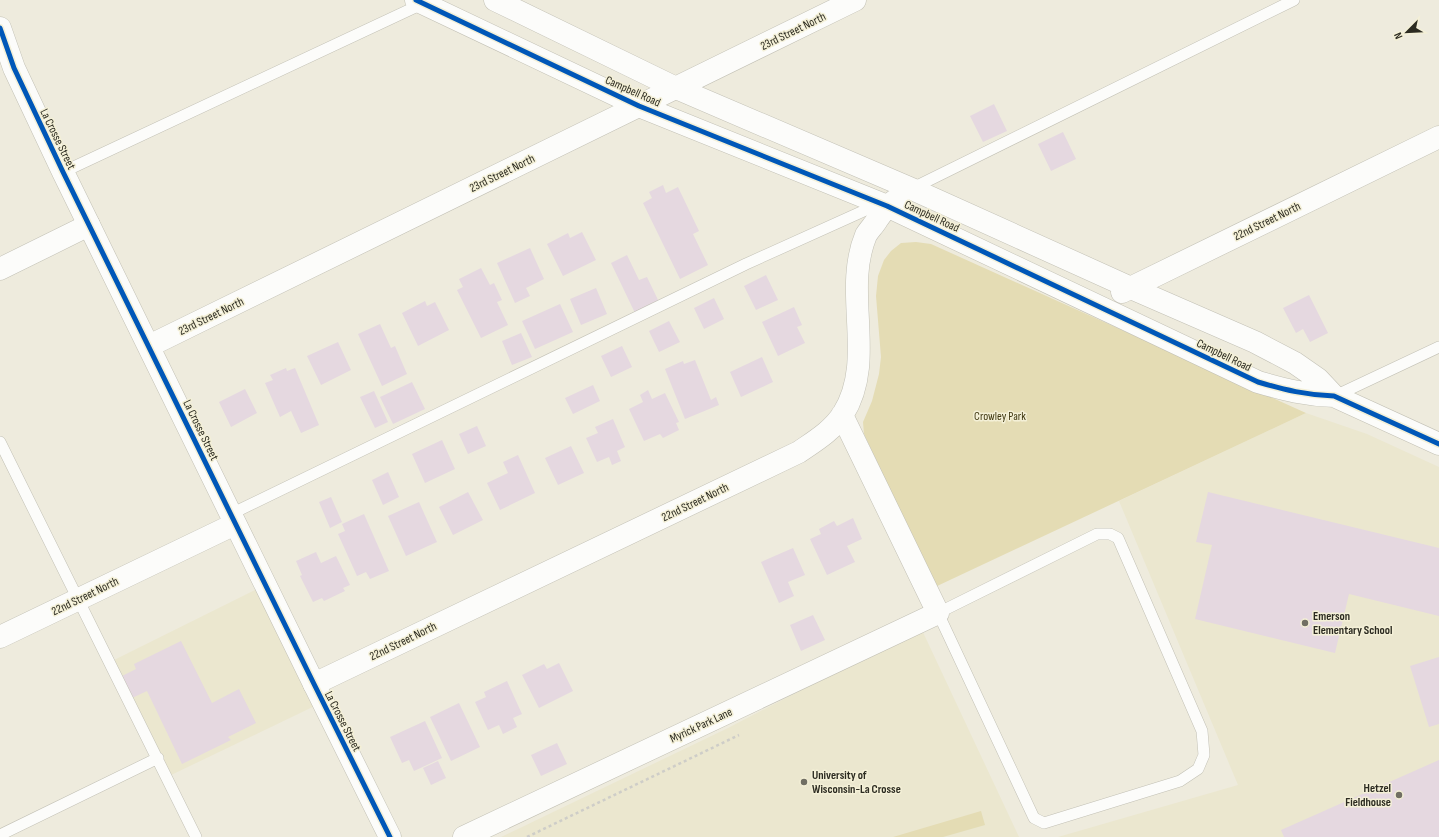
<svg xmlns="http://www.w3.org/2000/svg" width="1439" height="837" viewBox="0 0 1439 837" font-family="'Sofia Sans Condensed',sans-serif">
  <rect width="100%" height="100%" fill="#eeebdd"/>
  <path fill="#ebe7cf" d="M1306,413L1367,434L1439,467V837H1058L1238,785L1119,501Z
    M265,585L323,702L167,777L110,662Z
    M921,628L1019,837H501L728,728Z"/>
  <path fill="#e4dcb4" d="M916,242L931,244L1306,413L935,587L864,434L863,422L872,401L879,374L881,357L876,296L878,276L884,260L891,251L901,243Z
    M981,811L985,825L943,837H893Z"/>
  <path fill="#e5d8e0" d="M994,104L1007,131L983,142L970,116Z
    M1063,132L1076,159L1051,171L1038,144Z
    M663,185L666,193L678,187L699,231L693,234L708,265L680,279L643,203L652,198L649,192Z
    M582,232L596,260L563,276L547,244L568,233L570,238Z
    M530,248L544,279L526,288L530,296L515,303L497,263Z
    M627,255L639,280L647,277L659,302L635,313L611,263Z
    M481,268L490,285L494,283L502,300L497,302L508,325L481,338L457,290L463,287L459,279Z
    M766,275L778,300L756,310L744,286Z
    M596,288L607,314L581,325L570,299Z
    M1309,295L1328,333L1310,342L1303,329L1296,333L1283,308Z
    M714,298L724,319L704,329L694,308Z
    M425,301L427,306L435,302L449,330L418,346L402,313Z
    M560,304L573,332L535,349L522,321Z
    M794,307L802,325L797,327L805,343L778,356L762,322Z
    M669,321L680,342L659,352L649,331Z
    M380,324L391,348L395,346L407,374L382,386L358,334Z
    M521,333L532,357L512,365L502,341Z
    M338,342L351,370L321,385L307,356Z
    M622,346L632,367L611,377L601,356Z
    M762,357L773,382L741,397L730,372Z
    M695,360L711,400L716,397L719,405L685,419L665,369L683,361L684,364Z
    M286,368L287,371L295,368L319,425L301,433L291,411L280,417L265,383L273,380L270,375Z
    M412,382L425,409L393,424L380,397Z
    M593,385L600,401L573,414L565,398Z
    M245,389L257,413L231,427L219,402Z
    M648,390L652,399L665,393L679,422L676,423L679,430L663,438L660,434L644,441L629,409L643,402L640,395Z
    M374,391L388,422L375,428L360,397Z
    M613,419L625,447L617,451L621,461L612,465L609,457L597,462L586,438L598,433L595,427Z
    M477,426L486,446L468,454L459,434Z
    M442,440L455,469L425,483L412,454Z
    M571,446L584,473L558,485L545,458Z
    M518,455L535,493L500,510L487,483L508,473L503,462Z
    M388,472L399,497L383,505L372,480Z
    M468,492L483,520L453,535L439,507Z
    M1208,492L1439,548V616L1349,594L1335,653L1195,619L1212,545L1196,542Z
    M331,497L342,522L330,528L319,502Z
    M419,502L437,542L406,556L388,516Z
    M364,514L389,571L370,579L366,572L357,576L338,534L345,531L342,524Z
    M853,518L862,539L847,546L855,562L827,575L810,539L821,534L819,529L834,521L837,526Z
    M793,548L805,575L788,582L794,596L779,603L761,562Z
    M316,552L321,563L336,556L350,585L343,588L345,591L324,601L322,598L313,602L300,576L302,575L296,561Z
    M813,615L825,640L801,651L790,625Z
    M181,641L212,703L239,689L256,723L228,737L231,740L182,764L147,691L132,698L122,676L136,669L134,664Z
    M1439,657V724L1429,727L1410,666Z
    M559,663L573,691L539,708L522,675L544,664L547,669Z
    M507,681L522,714L513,718L517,727L503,734L499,725L488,730L475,702L486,697L484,692Z
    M459,703L480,747L451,761L430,717Z
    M425,721L442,758L414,771L409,760L402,763L390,737Z
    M557,743L567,764L541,776L531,755Z
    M1439,760V837H1284L1281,830Z
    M438,761L446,778L431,785L423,768Z"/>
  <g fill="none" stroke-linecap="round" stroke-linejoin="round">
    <g stroke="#c2c0b5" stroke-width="12">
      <path id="lane" d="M63,172L424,3
        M911,189L1294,0
        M1335,396L1439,347
        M0,442L196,837
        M231,514L746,264L879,204
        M1097,534H1110L1118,538L1202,731L1204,755L1198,769L1180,781L1044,823L1034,818L938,613Z
        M0,835L158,758"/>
    </g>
    <g stroke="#c2c0b5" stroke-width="23">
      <path id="street" d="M416,0L639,106L887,206L1258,382C1285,390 1306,395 1334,396L1439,444
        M495,0L676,88L912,189L1131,288L1255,342L1295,363L1318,379L1334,396
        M0,269L89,225
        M1122,292L1439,137
        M149,346L855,0
        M0,637L235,524
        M314,684L799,452C815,441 832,431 843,414C877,360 842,292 866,235C869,230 874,225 877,220C884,210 888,205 898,198
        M464,837L938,613L842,415"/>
    </g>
    <g stroke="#c2c0b5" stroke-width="23">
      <path id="primary" d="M0,28L14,68L63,172L314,684L390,837"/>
    </g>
    <path stroke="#cecdc8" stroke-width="2.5" stroke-dasharray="3 3" stroke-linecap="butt" d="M527,837L739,735"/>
    <use href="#lane" stroke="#fcfcfa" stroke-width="11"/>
    <use href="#street" stroke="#fcfcfa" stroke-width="22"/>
    <use href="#primary" stroke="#fcfcfa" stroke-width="22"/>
    <g stroke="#f4f0d7" stroke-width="8">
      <path id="cycleway" d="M416,0L639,106L887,206L1258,382C1285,390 1306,395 1334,396L1439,444
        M0,28L14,68L63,172L314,684L390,837"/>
    </g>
    <use href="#cycleway" stroke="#0057b8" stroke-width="5"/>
  </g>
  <g fill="#706e63" stroke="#f4f0d7" stroke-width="1.5">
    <circle cx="1305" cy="623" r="4"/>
    <circle cx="804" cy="782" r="4"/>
    <circle cx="1399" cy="795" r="4"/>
  </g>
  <g text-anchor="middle" stroke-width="3" stroke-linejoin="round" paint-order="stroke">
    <g font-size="12" fill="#2c2b21" stroke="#f4f0d7">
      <text transform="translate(793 31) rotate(-26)" y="4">23rd Street North</text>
      <text transform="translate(633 91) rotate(24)" y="4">Campbell Road</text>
      <text transform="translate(58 139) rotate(64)" y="4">La Crosse Street</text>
      <text transform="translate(502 173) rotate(-26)" y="4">23rd Street North</text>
      <text transform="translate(932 216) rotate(25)" y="4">Campbell Road</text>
      <text transform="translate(1267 221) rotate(-26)" y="4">22nd Street North</text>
      <text transform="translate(211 316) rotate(-26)" y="4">23rd Street North</text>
      <text transform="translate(1224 355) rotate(26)" y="4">Campbell Road</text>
      <text transform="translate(201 430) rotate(64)" y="4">La Crosse Street</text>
      <text transform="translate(695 502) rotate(-26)" y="4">22nd Street North</text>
      <text transform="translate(85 596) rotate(-26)" y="4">22nd Street North</text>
      <text transform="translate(403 641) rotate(-26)" y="4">22nd Street North</text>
      <text transform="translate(343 721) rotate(63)" y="4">La Crosse Street</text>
      <text transform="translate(701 725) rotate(-25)" y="4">Myrick Park Lane</text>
    </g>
    <g font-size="12" fill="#3f3710" stroke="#f4f0d7">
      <text x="1000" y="420">Crowley Park</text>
    </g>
    <g font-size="12" font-weight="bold" fill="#2c2b21" stroke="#f4f0d7" text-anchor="start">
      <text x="1313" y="620">Emerson<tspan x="1313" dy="14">Elementary School</tspan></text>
      <text x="812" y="779">University of<tspan x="812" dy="14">Wisconsin-La Crosse</tspan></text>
      <text x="1391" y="792" text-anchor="end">Hetzel<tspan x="1391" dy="14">Fieldhouse</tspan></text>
    </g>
  </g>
  <g transform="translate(1407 32) rotate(246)" stroke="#f4f0d7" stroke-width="3" paint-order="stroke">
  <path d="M0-3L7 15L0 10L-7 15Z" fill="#2c2b21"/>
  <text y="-6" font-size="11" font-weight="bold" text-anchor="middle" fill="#2c2b21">N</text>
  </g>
</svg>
